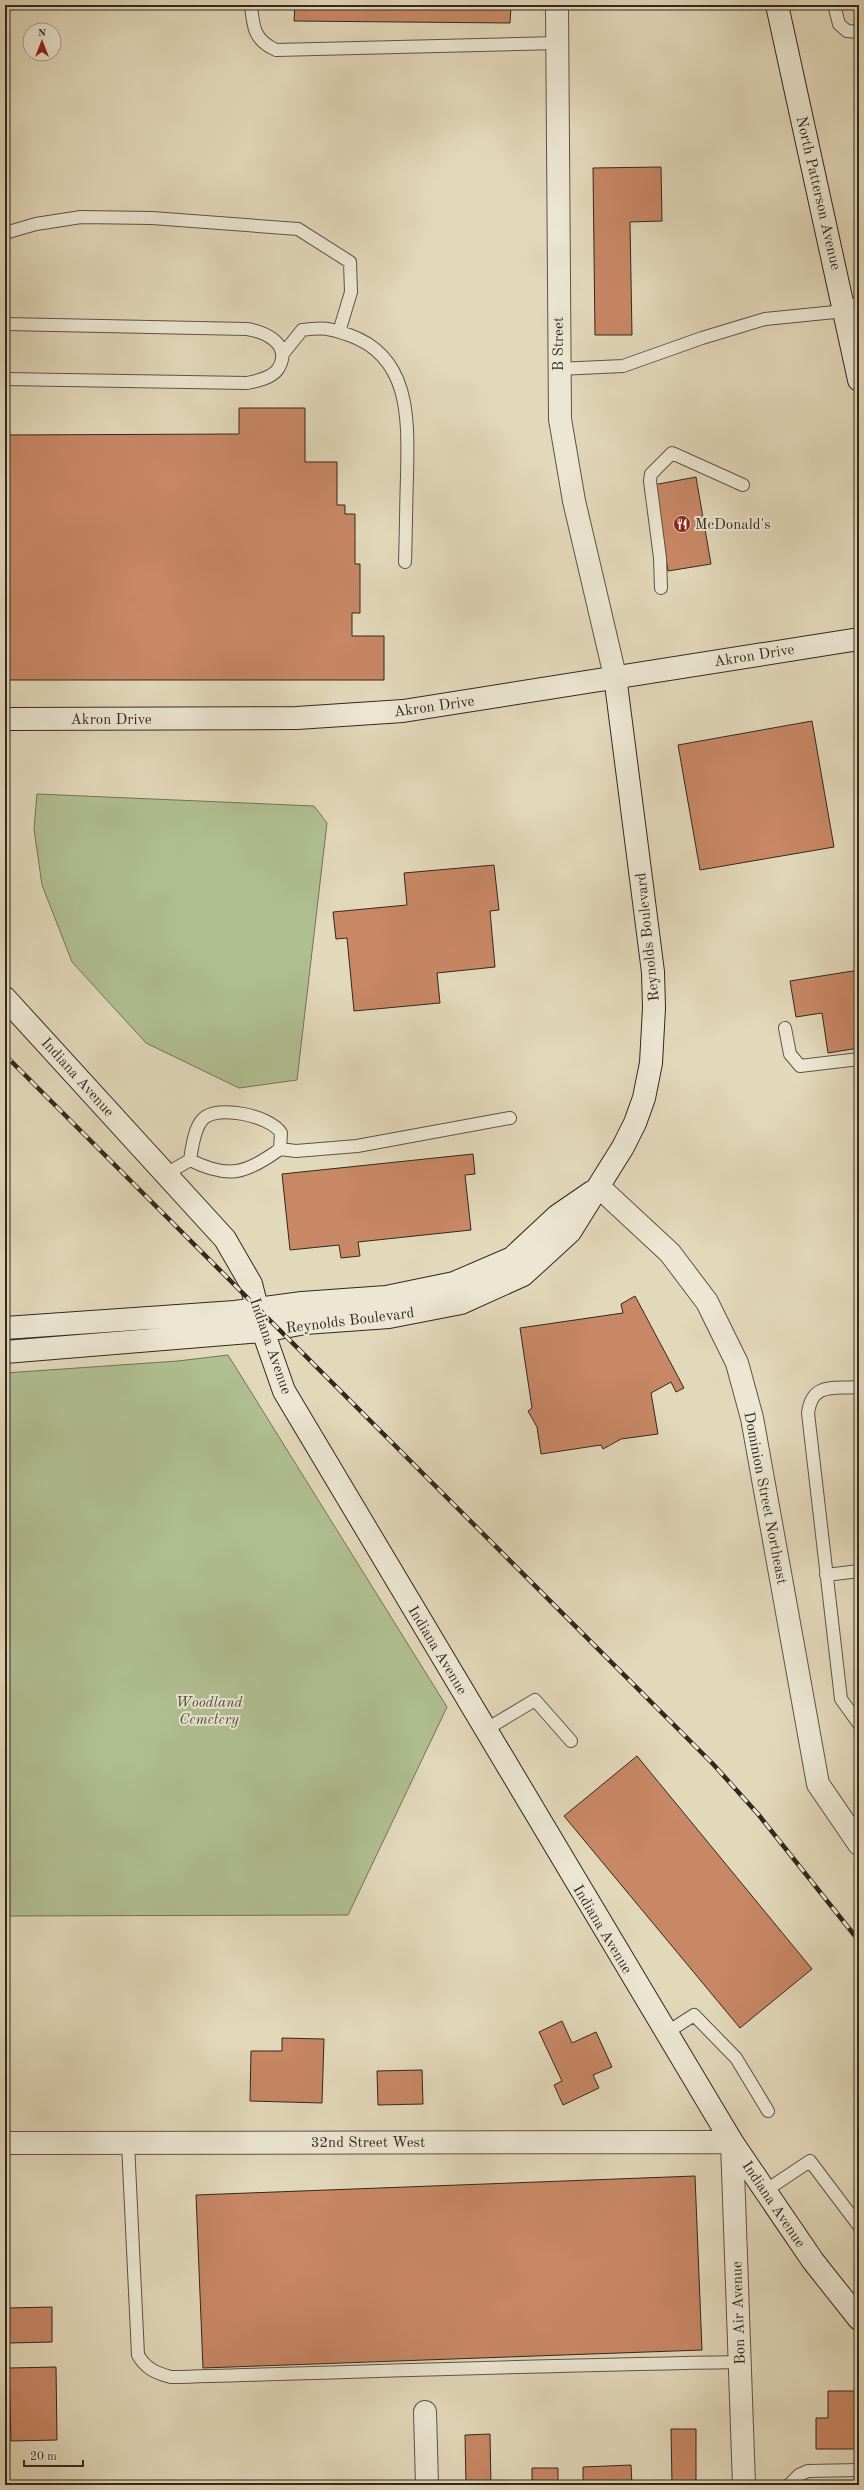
<svg xmlns="http://www.w3.org/2000/svg" width="864" height="2490" viewBox="0 0 864 2490" font-family="'Old Standard TT',serif">
  <rect width="100%" height="100%" fill="#e2d8ba"/>
  <filter id="stains"><feTurbulence type="fractalNoise" baseFrequency=".005" numOctaves="4"/><feColorMatrix values="0 0 0 0 .2 0 0 0 0 .09 0 0 0 0 .02 0 0 0 .5 -.17"/></filter>
  <radialGradient id="worn" r=".72"><stop offset=".6" stop-color="#630" stop-opacity="0"/><stop offset="1" stop-color="#630" stop-opacity=".3"/></radialGradient>
  <path fill="#b0bf92" stroke="#717458" d="M37,794L314,806L327,823L297,1080L239,1088L146,1043L72,962L42,885L34,829Z
    M228,1355L447,1707L348,1915L5,1916V1373L178,1361Z"/>
  <path fill="#c88765" stroke="#32281e" d="M295,5H511L510,23L294,21Z
    M661,167L662,221L630,222L632,335H595L593,168Z
    M239,408H305V462H337V505H345V514H355V564H360V613H352V636H384V680H5V435L239,434Z
    M696,477L711,564L668,571L653,485Z
    M812,721L834,847L700,870L678,745Z
    M494,865L499,910L490,911L495,967L437,973L440,1003L354,1011L347,938L336,939L333,912L407,905L404,873Z
    M859,970V1048L828,1053L822,1013L796,1017L790,981Z
    M473,1154L475,1174L465,1175L471,1230L358,1242L360,1256L341,1258L339,1245L290,1250L282,1174Z
    M635,1296L684,1388L676,1392L671,1382L651,1393L658,1434L621,1439L603,1449L601,1445L541,1454L537,1427L528,1411L532,1408L520,1328L623,1313L621,1304Z
    M637,1756L812,1969L740,2028L564,1816Z
    M562,2021L572,2043L596,2032L612,2067L593,2075L599,2088L563,2105L554,2085L562,2081L539,2032Z
    M282,2038L324,2039L322,2103L250,2101L251,2051H282Z
    M422,2070L423,2104L378,2105L377,2071Z
    M695,2176L702,2350L203,2368L196,2195Z
    M52,2307V2342L9,2343L8,2308Z
    M56,2367L57,2440L11,2441L9,2368Z
    M828,2391H859V2449H816V2418H828Z
    M671,2429H696V2485H672Z
    M490,2434L491,2485H466L465,2435Z
    M631,2465L632,2485H583V2467Z
    M532,2468H558V2485H532Z"/>
  <g fill="none" stroke-linecap="round" stroke-linejoin="round">
    <g stroke="#5e5445" stroke-width="14">
      <path id="service" d="M251,5C253,27 254,40 276,50L557,43
        M834,5L839,24L847,31L859,32
        M5,233L36,224L81,217L152,218L298,229L350,262L351,292L339,332
        M5,324L247,329C266,332 293,345 278,369C272,378 257,381 247,383L5,379
        M282,355L302,330C324,327 328,328 349,335C412,357 408,422 407,477C406,505 406,533 405,562
        M558,369L623,366L702,338L765,319L845,311
        M661,588L660,558L650,481L651,474L672,453L743,485
        M785,1028L790,1054L800,1066L859,1059
        M280,1149L296,1151L357,1146L510,1118
        M166,1174L190,1160C192,1148 194,1128 203,1119C217,1104 271,1116 281,1133L280,1149C246,1174 228,1179 190,1160
        M859,1387C833,1389 812,1382 808,1413L841,1699L859,1724
        M826,1575L859,1571
        M485,1730L535,1700L571,1741
        M666,2033L694,2015L736,2058L768,2111
        M128,2143L138,2355C146,2369 156,2373 171,2377C361,2372 550,2365 740,2362
        M765,2191L810,2161L859,2226
        M789,2485L799,2475L808,2471L859,2470"/>
    </g>
    <g stroke="#5e5445" stroke-width="24">
      <path id="minor" d="M845,311L859,309
        M599,1187L670,1253L707,1302L737,1363L752,1418L818,1784L859,1844
        M5,2143L732,2142L744,2485
        M425,2412L427,2485"/>
    </g>
    <g stroke="#5e5445" stroke-width="24">
      <path id="tertiary" d="M557,5L560,419L574,501L615,676"/>
    </g>
    <g stroke="#32281e" stroke-width="24">
      <path id="secondary" d="M777,5L859,380
        M5,719L297,718L403,711L859,639
        M5,998L225,1239L251,1284L263,1331L284,1391L732,2142L813,2261L859,2319
        M5,1328L235,1312L302,1303L386,1297L454,1283L512,1258L557,1216L592,1192
        M5,1352L263,1331L305,1323L389,1317L461,1303L523,1275L570,1232L623,1147L635,1123L644,1098L651,1063L654,1008L653,972L615,676"/>
    </g>
    <use href="#service" stroke="#ece6d2" stroke-width="12"/>
    <use href="#minor" stroke="#ece6d2" stroke-width="22"/>
    <use href="#tertiary" stroke="#ece6d2" stroke-width="22"/>
    <use href="#secondary" stroke="#ece6d2" stroke-width="22"/>
    <g stroke="#32281e" stroke-width="4.5">
      <path id="rail" d="M5,1055L713,1764L758,1814L859,1941"/>
    </g>
    <use href="#rail" stroke="#ece6d2" stroke-width="3" stroke-dasharray="9" stroke-linecap="butt"/>
  </g>
  <defs>
    <g id="restaurant-disc" transform="scale(0.9)"><circle r="9.5" fill="#8f2418" stroke="#ece6d2"/><path d="M-5-6h1v4h1v-4h1v4h1v-4h1v5L-1.5 .5V6h-2V.5L-5-1ZM5-6V6H3V1.5H1.5Q1.5-4 5-6Z" fill="#fff"/></g>
  </defs>
  <g fill-rule="evenodd">
    <use href="#restaurant-disc" x="682" y="524"/>
  </g>
  <g text-anchor="middle" stroke-width="4" stroke-linejoin="round" paint-order="stroke">
    <g font-size="15" fill="#32281e" stroke="#ece6d2">
      <text transform="translate(819 193) rotate(77)" y="5">North Patterson Avenue</text>
      <text transform="translate(558 344) rotate(-90)" y="5">B Street</text>
      <text transform="translate(754 655) rotate(-9)" y="5">Akron Drive</text>
      <text transform="translate(434 706) rotate(-8)" y="5">Akron Drive</text>
      <text x="111" y="724">Akron Drive</text>
      <text transform="translate(647 937) rotate(-96)" y="5">Reynolds Boulevard</text>
      <text transform="translate(78 1077) rotate(48)" y="5">Indiana Avenue</text>
      <text transform="translate(350 1320) rotate(-7)" y="5">Reynolds Boulevard</text>
      <text transform="translate(271 1346) rotate(71)" y="5">Indiana Avenue</text>
      <text transform="translate(766 1498) rotate(79)" y="5">Dominion Street Northeast</text>
      <text transform="translate(438 1650) rotate(59)" y="5">Indiana Avenue</text>
      <text transform="translate(603 1929) rotate(59)" y="5">Indiana Avenue</text>
      <text x="368" y="2147">32nd Street West</text>
      <text transform="translate(774 2204) rotate(56)" y="5">Indiana Avenue</text>
      <text transform="translate(738 2313) rotate(-92)" y="5">Bon Air Avenue</text>
    </g>
    <g font-size="15" fill="#32281e" stroke="#ece6d2" text-anchor="start">
      <text x="695" y="529">McDonald's</text>
    </g>
    <g font-size="15" font-style="italic" fill="#524e3b" stroke="#ece6d2">
      <text x="209" y="1707">Woodland<tspan x="209" dy="17">Cemetery</tspan></text>
    </g>
  </g>
  <rect width="864" height="2490" fill="none" stroke="#e2d8ba" stroke-width="20"/>
  <rect x="6" y="6" width="852" height="2478" fill="none" stroke="#32281e" stroke-width="2"/>
  <rect x="10" y="10" width="844" height="2470" fill="none" stroke="#32281e"/>
  <g transform="translate(42 42)"><circle r="19" fill="#ece6d2" stroke="#a29a8a"/>
  <path d="M0-3L7 15L0 10L-7 15Z" fill="#8f2418"/>
  <text y="-6" font-size="11" font-weight="bold" text-anchor="middle" fill="#32281e">N</text>
  </g>
  <path d="M24 2460v6h59v-6" fill="none" stroke="#32281e" stroke-width="2"/>
  <text x="30" y="2460" font-size="12" fill="#32281e" stroke="#ece6d2" stroke-width="3" paint-order="stroke">20 m</text>
  <rect width="100%" height="100%" filter="url(#stains)"/>
  <rect width="100%" height="100%" fill="url(#worn)"/>
</svg>
